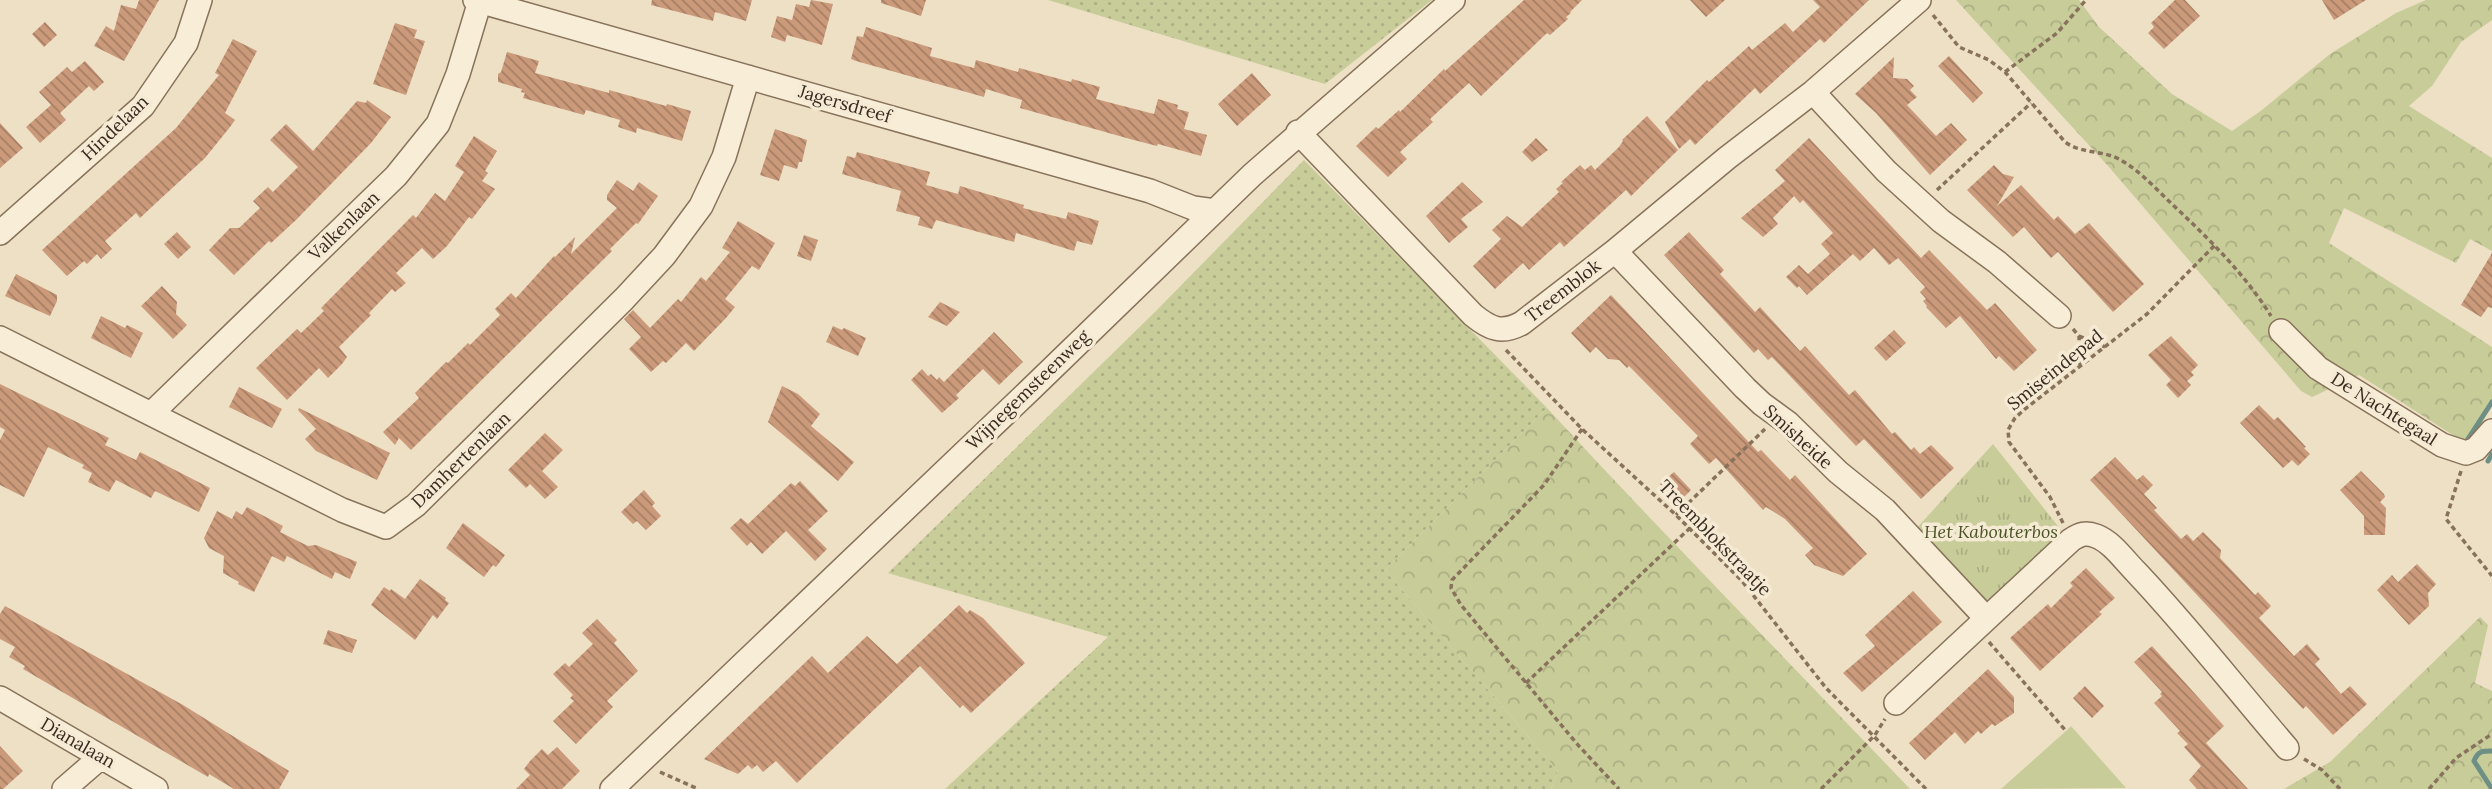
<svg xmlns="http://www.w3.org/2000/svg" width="2492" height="789" viewBox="0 0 2492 789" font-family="Lora,serif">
  <defs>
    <pattern id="grass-dots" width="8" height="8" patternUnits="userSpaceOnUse" patternTransform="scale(1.75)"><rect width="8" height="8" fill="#c7cc99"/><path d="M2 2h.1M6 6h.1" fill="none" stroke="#acaf83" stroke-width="1.8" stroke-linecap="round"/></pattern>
    <pattern id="forest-crowns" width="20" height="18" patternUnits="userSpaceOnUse" patternTransform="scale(1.75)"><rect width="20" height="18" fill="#c7cc99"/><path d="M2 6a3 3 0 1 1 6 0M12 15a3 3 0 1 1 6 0" fill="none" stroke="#acaf83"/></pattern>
    <pattern id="park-tufts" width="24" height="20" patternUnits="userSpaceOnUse" patternTransform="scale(1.75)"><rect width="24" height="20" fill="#c7cc99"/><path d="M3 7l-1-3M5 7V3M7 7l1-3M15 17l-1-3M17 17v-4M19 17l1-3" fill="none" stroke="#acaf83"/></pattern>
    <pattern id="building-back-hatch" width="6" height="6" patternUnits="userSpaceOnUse" patternTransform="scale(1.75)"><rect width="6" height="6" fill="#cb9a7b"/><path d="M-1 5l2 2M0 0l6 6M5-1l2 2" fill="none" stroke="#a67e64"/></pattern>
  </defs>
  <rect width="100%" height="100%" fill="#ede0c5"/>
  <path fill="url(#grass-dots)" d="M1048,0H1432L1325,84Z
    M1304,160L1547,408L1385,570L1558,771L1551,789H945L1108,637L888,573L1156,311Z"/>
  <path fill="url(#forest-crowns)" d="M1956,0H2079L2099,27L2172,94L2232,131L2262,110L2330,54L2396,13L2426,0H2492V20L2461,42L2432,86L2409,106L2492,158V251L2470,239L2456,263L2344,208L2329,243L2492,347V404L2470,446L2359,375L2312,397L2301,391L2109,167Z
    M1547,408C1666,537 1789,662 1910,789H1551L1558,771L1385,570Z
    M2480,617L2488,625L2475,683L2492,691V789H2284L2330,762Z"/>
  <path fill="url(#park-tufts)" d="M1993,444L2065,535L1995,602L1979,599L1915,530Z"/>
  <path fill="#c7cc99" d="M2071,726L2126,788L2001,789L2066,731Z"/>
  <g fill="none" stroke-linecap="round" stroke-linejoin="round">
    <path stroke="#6d8f85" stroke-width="5" d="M2466,442L2492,402
      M2488,461L2492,454
      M2492,789L2474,761C2478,751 2482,751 2492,751"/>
  </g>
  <path fill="url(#building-back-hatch)" d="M139,0H159L124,61L94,46L106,26L114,31L121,5L136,9Z
    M652,0H752L746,21L715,12L713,21L651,5Z
    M811,0L833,4L822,45L787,35L785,42L771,37L777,16L792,20L796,4L809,7Z
    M881,0H926L921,16L881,3Z
    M1524,0H1582L1570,12L1571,13L1566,17L1568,19L1550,35L1547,33L1481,96L1469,83L1430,119L1433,122L1400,152L1407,159L1388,177L1356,146L1376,127L1378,129L1399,110L1400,112L1444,69L1445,71Z
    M1690,0H1725L1706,17Z
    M1813,0H1869L1824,43L1820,39L1760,94L1755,88L1695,145L1690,139L1679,149L1665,122L1707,80L1709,82L1749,46L1752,50L1785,23L1793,32L1820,7Z
    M2175,0H2185L2200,16L2164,49L2148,33L2154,27L2151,23Z
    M2322,0H2366L2334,20Z
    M45,22L57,35L44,47L32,34Z
    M395,23L417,30L414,38L425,41L406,95L373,84Z
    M866,27L932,48L930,56L974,68L976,60L1018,72L1019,68L1071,82L1072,79L1100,87L1096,99L1154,114L1158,99L1178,105L1177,109L1189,112L1184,129L1207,135L1201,156L1158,144L1157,146L1130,139L1020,108L1022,100L986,89L984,97L856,61L851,59L857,36L863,37Z
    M233,39L257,51L225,113L235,120L230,127L205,158L156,203L140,218L136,213L105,241L112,249L101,259L97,254L87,264L84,261L67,276L42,250L176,128L219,75L215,73Z
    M507,52L539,61L535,73L609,93V90L666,106L667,104L691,111L682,141L637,128L636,133L618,127L620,120L586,110L584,115L523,98L525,93L521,92L522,89L498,82V74L501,72Z
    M1949,56L1983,93L1973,103L1938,66Z
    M1894,57L1893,78L1907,79L1914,86L1910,90L1917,97L1907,105L1936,136L1951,123L1967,140L1930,175L1876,113L1855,94Z
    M85,61L104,82L94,91L89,86L60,113L66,120L40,143L26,127L51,105L39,92L67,67L72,72Z
    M1252,73L1271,95L1237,126L1218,104Z
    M367,100L391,117L371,143L296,220L271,243L269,241L234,275L209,250L230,228H239L260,208L253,201L268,187L273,192L298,167L270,140L286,124L313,151L357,101L366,103Z
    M1647,116L1678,150L1631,196L1626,190L1564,247L1560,242L1529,270L1523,263L1495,289L1473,266L1501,239L1492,230L1507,216L1522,227L1559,192L1556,189L1563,183L1561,182L1580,165L1585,170L1591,165L1595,170L1619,147L1623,141L1622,140Z
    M0,123L23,148L0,168Z
    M775,129L807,140L802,162H799L797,169L784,165L779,181L760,175Z
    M474,136L497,151L485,171L488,173L482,181L495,189L472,219L469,217L447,246L433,259L422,248L396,273L406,283L395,292L392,289L369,313L371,315L339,347L347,357L342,364L328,378L319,368L287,400L256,368L297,329L301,333L324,311L321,308L413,215L416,218L435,193L445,201L464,172L455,166Z
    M1536,138L1548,150L1532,162L1522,152Z
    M1809,138L1921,258L1929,250L1987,310L1995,303L2037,350L2014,371L1999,356L1996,359L1960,316L1946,328L1926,307L1927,306L1923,301L1926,299L1920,292L1925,287L1898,258L1889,265L1874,248L1860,261L1853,254L1807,295L1799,286L1797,288L1786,277L1799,265L1808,274L1830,254L1821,244L1833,233L1803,200L1800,203L1794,196L1773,218L1778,224L1763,237L1741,218L1785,181L1775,170Z
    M857,152L930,172L926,185L958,194L960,186L1024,205L1023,208L1066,219L1068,212L1099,221L1092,245L1077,241L1074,251L1016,233L1014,242L936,220L932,229L918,225L920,217L896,211L901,191L842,174L847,156L855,158Z
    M1994,165L2003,174L2014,177L1997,206L2021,185L2054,220L2058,216L2075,234L2089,223L2144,284L2113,312L2058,252L2051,258L2024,227L2013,237L1967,190Z
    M617,180L633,191L639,182L658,196L638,224L636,223L610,249L612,251L411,450L399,438L395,445L383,432L419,398L415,393L446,362L448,363L468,343L470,345L500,315L495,309L511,293L516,298L554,256L555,257L575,237L571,254L617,208L607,200V195Z
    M1462,182L1483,202L1461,219L1468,227L1449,243L1426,216Z
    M738,221L775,243L759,270L752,266L725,299L735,307L726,318L694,351L686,343L666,363L663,361L651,372L629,349L641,337L624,319L633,310L650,328L678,299L681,302L701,277L706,281L730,252L722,248Z
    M177,232L191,247L178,259L164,244Z
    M1689,232L1724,270L1720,274L1755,312L1760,307L1800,351L1805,346L1849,395L1855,390L1892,434L1895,432L1911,450L1914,447L1920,454L1931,445L1954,468L1921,499L1864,439L1856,446L1772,357L1768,360L1758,349L1754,353L1664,255Z
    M804,235L818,240L811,261L797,256Z
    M2492,253V308L2488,307L2481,317L2461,305Z
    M16,274L57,295V301L50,316L5,296Z
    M162,286L177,302L176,314L187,325L173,339L141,306Z
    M1611,295L1758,452L1761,450L1790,480L1795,475L1867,554L1843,576L1814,565L1805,555L1813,548L1785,519L1766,507L1763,510L1716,458L1709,464L1690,444L1698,436L1629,366L1627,368L1619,360L1608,359L1596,347L1590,353L1571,333Z
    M940,302L960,312L947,326L928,317Z
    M101,316L125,328L127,325L143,333L131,358L91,338Z
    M833,326L842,330L844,328L866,338L858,356L826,342Z
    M1894,330L1906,343L1886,361L1874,348Z
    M994,332L1023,362L999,385L983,369L956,395L959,398L942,413L911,380L922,369L928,376L931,374L937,380L939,377L944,382Z
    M2171,336L2198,365L2191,372L2194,375L2187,381L2191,385L2178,398L2166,385L2171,380L2148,355Z
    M0,384L109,438L105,445L136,460L140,452L210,488L199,512L155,491L151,498L116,480L109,492L88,482L92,473L82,468L84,465L48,447L24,497L0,485V440L5,430L0,427Z
    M782,386L798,394L820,414L811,426L854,462L838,481L768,422Z
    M239,387L282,409L272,428L229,407Z
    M2259,405L2274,420L2278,417L2306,447L2304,448L2310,454L2298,466L2292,460L2283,468L2240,423Z
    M299,408L390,453L377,480L316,451L305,439L316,429L298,410Z
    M545,433L563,450L542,471L558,487L545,499L530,484L526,488L508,470Z
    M2115,457L2137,480L2143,475L2153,485L2144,494L2157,508L2154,510L2181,539L2187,534L2193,541L2203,532L2221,550L2220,558L2255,595L2258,592L2271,606L2259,618L2294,656L2307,644L2320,659L2315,664L2341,694L2350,686L2367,704L2333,735L2306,706L2303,709L2090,480Z
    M2361,471L2384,494L2385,497L2380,502L2386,508L2385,535H2364V516L2340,490Z
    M1674,472L1691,490L1678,503L1660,484Z
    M800,481L828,511L808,530L827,549L815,561L786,531L762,554L751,542L747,546L730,528L741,518L748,524L791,483L795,486Z
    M644,490L655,503L652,506L661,516L646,530L637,521L633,524L621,512Z
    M247,507L283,526L280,532L308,546L316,545L357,562L350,579L335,572L332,579L287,556L284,562L272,556L254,592L238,584L239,582L223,573L224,556L209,548L204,538L217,511L232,519L236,511L242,515Z
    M463,523L505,555L496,567L493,565L484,577L446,548Z
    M2417,564L2436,584L2428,593L2429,606L2409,625L2377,590L2392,575L2398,582Z
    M2086,568L2115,598L2099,612L2102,614L2040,671L2010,638L2048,604L2051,608L2073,586L2070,583Z
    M420,579L446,598L445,600L449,603L437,619L433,615L415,640L371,605L384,587L390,591L391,589L405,599Z
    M1913,591L1942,622L1862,692L1843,673L1875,646L1865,635Z
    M959,605L967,613L970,610L983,618L1025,663L971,713L963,705L960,708L920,666L797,783L776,761L763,772L757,765L752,769L748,765L738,774L704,759L812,656L828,673L867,636L897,664Z
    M5,606L183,705L289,771L279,789H234L209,774L208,777L23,669L25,666L9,657L15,647L0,639V614Z
    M597,619L617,640L614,643L638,671L607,701L613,707L576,744L553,721L574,701L570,698L573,695L553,674L565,663L569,667L593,644L582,633Z
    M328,630L357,640L352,653L323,644Z
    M2152,646L2224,726L2206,743L2248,789H2197L2189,780L2201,766L2184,747L2188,744L2177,733L2180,731L2154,703L2162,696L2160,694L2162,692L2134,662Z
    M1988,669L2014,697V713L1995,726L1992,724L1981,734L1978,731L1965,744L1955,732L1925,760L1909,743Z
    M2085,686L2104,706L2092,718L2073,698Z
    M0,746L23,771L3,789H0Z
    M557,747L580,771L562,789H516L530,775L524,769L530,761L542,749L548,755Z"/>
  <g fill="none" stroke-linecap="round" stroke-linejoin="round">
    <g stroke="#88725b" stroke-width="26">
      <path id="minor" d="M475,0L1150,191L1193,208L1215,211
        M1813,92L1886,171L1941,221L1997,262L2059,316
        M1298,132L1473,315C1490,329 1502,334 1522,323L1615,251L1727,158L1813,92L1919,0
        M0,233L143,106L186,43L200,0
        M1615,251L1745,388L1762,404L1788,423L1838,472L1885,510L1986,618
        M2281,331L2318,368L2442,445L2466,453L2476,449L2492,431
        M0,338L342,510L386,527L416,505L624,299L664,256L701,206L724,157L748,77
        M152,413L396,176L438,124L458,74L480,1
        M0,698L156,789
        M1896,703L2071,540C2080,534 2086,532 2096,536C2112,542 2124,560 2136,572C2189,628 2237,690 2287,748
        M64,789L101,757
        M612,789L1031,389L1252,175L1453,0"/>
    </g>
    <path stroke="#88725b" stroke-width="3.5" stroke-dasharray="5 3.5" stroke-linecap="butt" d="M1933,15L1959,47L1989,60L2005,72L2065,142C2083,155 2105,149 2124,162C2142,173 2157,190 2172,204C2209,239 2244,273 2271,316
      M2005,72L2057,33L2086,0
      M1937,190L2031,103
      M2073,329L2079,336L2080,366
      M2079,336L2105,347
      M1506,350L1582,429L1676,515L1742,581L1826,688L1926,789
      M1582,429L1544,485L1452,580L1451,588L1461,605L1578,745L1619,789
      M2461,471L2446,519L2492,576
      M1676,515L1765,429
      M2063,523L2050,497L2009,442L2008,430L2015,418L2025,409L2147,314L2215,245
      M1989,642L2066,731
      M1526,683L1690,528
      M2304,759L2322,770L2340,789
      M660,772L698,789
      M1821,789L1875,735L1885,719
      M2429,789L2456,758L2492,734"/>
    <use href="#minor" stroke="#f8eed8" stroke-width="23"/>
  </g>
  <g text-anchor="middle" stroke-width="7" stroke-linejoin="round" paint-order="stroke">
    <g font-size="18" fill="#382a1f" stroke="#f5ead4">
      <text transform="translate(845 104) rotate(16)" y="6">Jagersdreef</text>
      <text transform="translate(115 128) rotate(-44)" y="6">Hindelaan</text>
      <text transform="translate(344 226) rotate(-44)" y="6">Valkenlaan</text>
      <text transform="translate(1563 291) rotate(-38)" y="6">Treemblok</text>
      <text transform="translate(2055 370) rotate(-39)" y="6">Smiseindepad</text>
      <text transform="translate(1028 390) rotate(-44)" y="6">Wijnegemsteenweg</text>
      <text transform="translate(2384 409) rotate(32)" y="6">De Nachtegaal</text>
      <text transform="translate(1798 437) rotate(42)" y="6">Smisheide</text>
      <text transform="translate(461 460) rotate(-44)" y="6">Damhertenlaan</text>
      <text transform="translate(1715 538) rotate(46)" y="6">Treemblokstraatje</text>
      <text transform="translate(78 743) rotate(30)" y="6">Dianalaan</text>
    </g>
    <g font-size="18" font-style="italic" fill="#4a5426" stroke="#f5ead4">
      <text x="1991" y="538">Het Kabouterbos</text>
    </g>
  </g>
</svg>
